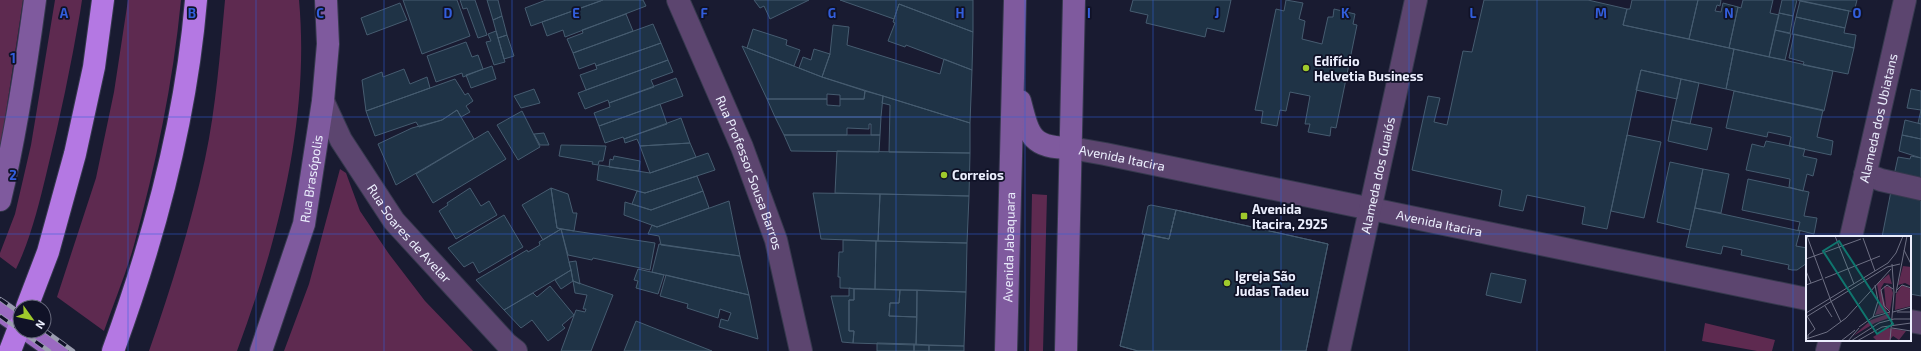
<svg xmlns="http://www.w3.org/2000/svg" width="1921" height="351" viewBox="0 0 1921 351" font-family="'Exo 2',sans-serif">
  <rect width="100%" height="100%" fill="#191b31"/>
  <path fill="#5e2a50" d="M0,0H23L0,152Z
    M55,0H82L80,13C71,66 60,118 47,171C39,204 31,238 16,269L0,257V253L15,214L31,145Z
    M128,0H181C173,83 156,164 134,245C126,274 114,302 104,331L57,297L96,178L114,92Z
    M225,0H299C310,118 278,241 237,351H149C171,288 191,224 205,159C216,107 220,53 225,0Z
    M340,169L346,173L360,211L389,254L425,301L473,351H284L309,284Z
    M1032,194L1047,195L1043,351H1029Z
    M1705,323L1775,340L1772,351H1757L1702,341Z"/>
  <path fill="#1f3346" stroke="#465c70" d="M403,0H457L470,36L422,54Z
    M460,0H475L487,35L478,38L467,8L463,9Z
    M487,0H498L502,16L493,20Z
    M546,0H603L531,26L525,8Z
    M603,0H643L646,6L565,37L563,30L547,36L542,22Z
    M754,0H809L770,19L764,6L760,8Z
    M840,0H973V32L899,4L894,19Z
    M1133,0H1231L1224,32L1207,28L1205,37L1146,23L1148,15L1130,11Z
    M1286,0L1303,3L1299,19L1305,21L1302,39L1322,44L1328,17H1333L1334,9L1355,14L1353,24L1357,25L1336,128L1331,127L1330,136L1308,132L1310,124H1305L1310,96L1290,92L1286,111L1280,110L1277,126L1261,123L1263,111L1255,110L1276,9L1284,11Z
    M1484,0H1588L1627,9L1623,25L1734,49L1726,89L1641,70L1607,229L1582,224L1585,207L1527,195L1523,211L1499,206L1502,190L1412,170L1428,96L1440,98L1434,122L1447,125L1463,51L1472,52Z
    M1632,0H1698L1689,39L1623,25L1627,9H1630Z
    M1698,0H1721L1720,6L1717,5L1715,11L1721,12L1723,3L1738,7L1729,48L1689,39Z
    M1743,0H1773L1770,13L1779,15L1769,57L1729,48L1738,7L1741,8Z
    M1782,0H1797L1793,16L1779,13Z
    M1798,0H1857L1854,12Z
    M1800,1L1849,11L1845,28L1796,17Z
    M400,3L407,20L367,35L361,18Z
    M899,4L973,32L972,70L906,45L905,47L888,41L895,23L893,22Z
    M1779,13L1793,16L1790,33L1775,30Z
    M626,14L633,31L573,53L567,39L583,33L582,30Z
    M502,16L507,35L498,38L493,20Z
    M1796,17L1845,28L1844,33L1856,35L1854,48L1792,34Z
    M653,24L661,43L596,66L595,63L579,69L573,53Z
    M833,25L849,27L847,45L940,74L944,59L972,70L970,123L822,77L830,54Z
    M753,29L787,40L786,45L800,50L794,66L747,48Z
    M1775,30L1791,34L1785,60L1769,57Z
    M496,31L505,62L494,65L486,42L491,41L488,34Z
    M1794,34L1854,48L1848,74L1803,65L1804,62L1789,58Z
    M507,35L514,56L504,59L498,38Z
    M466,42L472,57L478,55L483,69L463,77L462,73L436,82L427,56Z
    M661,43L668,60L586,90L580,75L597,69L596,66Z
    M742,46L822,77L865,91L864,99H840V95L827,94V99H767Z
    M814,49L830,54L822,77L799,68L803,57L811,60Z
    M1734,49L1833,71L1824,111L1726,89Z
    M668,60L673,72L651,80L654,87L609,103L608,100L585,109L578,93Z
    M492,66L496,79L471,88L466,75Z
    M404,69L410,84L427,77L430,88L366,111L362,80L382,72L383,77Z
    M1641,70L1681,79L1677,99L1636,90Z
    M676,78L683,96L599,126L594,113L610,107L609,103Z
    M455,79L465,95L468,93L473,101L466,106L470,112L461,117L457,110L442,120L419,127L416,122L375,136L366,111Z
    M1681,79L1699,83L1690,124L1672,120Z
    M534,89L540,103L521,108L514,96Z
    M1911,89L1921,91V110L1907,108Z
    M865,91L883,96L881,117H775L767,99H827V105L840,106V99H864Z
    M1734,91L1823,110L1817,137L1833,141L1831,155L1789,146L1791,137L1768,132L1767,137L1726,128Z
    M883,96L970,123V153L889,152L890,105L882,103Z
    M660,104L667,124L624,139L623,137L605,143L599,126Z
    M457,110L474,139L396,185L378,144L412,128L442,120Z
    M1921,110V124L1918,123Z
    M522,111L540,147L518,160L497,125Z
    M775,117H881L880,135H871V124H869V129L847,128V135H784Z
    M681,118L690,143L640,146L637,139L625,143L624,139Z
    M1672,120L1712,128L1707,150L1668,141Z
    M1905,120L1921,124V139L1902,135Z
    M488,131L506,159L433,203L416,174Z
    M544,133L549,145H540L534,134Z
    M784,135H880L879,152L791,151Z
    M1627,135L1661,142L1644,218L1611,211Z
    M1902,135L1921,139V158L1899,151Z
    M1766,141L1805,149L1803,156L1817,159L1813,176L1807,174L1803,191L1789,187L1790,179L1746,170L1752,144L1764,147Z
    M690,143L696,157L650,173L640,146Z
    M561,145L606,146L603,161H599L598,165L592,164L593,162L559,156Z
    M837,151L970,153L969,196L835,193Z
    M708,153L715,170L645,193L597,180L599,165L650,173Z
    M614,156L640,161L639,171L609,167L610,159L613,160Z
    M1911,156L1921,158V185L1893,180L1898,157L1910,159Z
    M1670,162L1703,169L1690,230L1657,222Z
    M1703,169L1729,174L1721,213L1695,208Z
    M697,176L703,191L651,210L632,204L637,191L645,193Z
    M1748,179L1809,192L1804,216L1817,218L1814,234L1798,230L1800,222L1742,210Z
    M470,188L481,206L489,201L497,215L456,239L439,211L448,205L447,203Z
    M551,188L557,228L561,229L543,240L522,205Z
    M551,188L568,194L573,213H577L574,231L557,228Z
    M703,191L709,208L657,227L624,215L625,202L651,210Z
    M1891,191L1921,198V296L1910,294V237H1882Z
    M813,193L880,194L878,241L821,239Z
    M880,194L969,196L967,243L878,241Z
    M729,201L740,256L661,245L659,236L648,234L652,225L657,227Z
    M1151,205L1176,210L1169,239L1142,234L1148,206Z
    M1695,208L1800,231L1796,246L1807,248V263L1797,270H1792L1788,269L1789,265L1741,255L1742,250L1723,246L1721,254L1686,247Z
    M1176,210L1328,244L1306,351H1138L1120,346L1145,234L1169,239Z
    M1176,210L1328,244L1306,351H1138L1120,346L1145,234L1169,239Z
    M504,215L523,247L479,273L473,262L464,267L448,248Z
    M561,229L571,270L504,310L476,280L527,250L528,252L540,245L539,242Z
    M561,229L655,243L650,270L593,258L592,260L568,255Z
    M843,240L876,241L875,289L840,288V277H838L839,252H843Z
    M876,241L967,243L966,292L875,289Z
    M659,244L740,256L749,295L652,272Z
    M576,261L580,284L573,281L571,270L569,262Z
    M638,269L664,275L658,294L636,288L638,281L634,280Z
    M571,270L573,281L561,289L555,280Z
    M1491,273L1526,280L1521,303L1486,295Z
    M666,275L749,295L758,339L719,327L721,319L728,321L731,313L720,309L718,318L687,308L688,304L660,296Z
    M573,281L613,295L591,351H561L576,310L585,312L586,309H583L587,295L575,293Z
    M550,286L574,315L562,325L565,328L548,341L532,320L521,328L504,310L533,293L537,297Z
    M849,288L854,289V300H849V331H854L853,343L842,342L831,296H849Z
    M854,289L900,290L899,303H890L889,316L917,317L916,345L853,343L854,331H849V300H854Z
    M900,290H917V317L889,316L890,303H899Z
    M917,290L966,292L964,346L916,345Z
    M636,321L712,351H624Z
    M877,343L914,344V351H877Z
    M914,344L929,345V351H914Z
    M929,345L964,346V351H929Z"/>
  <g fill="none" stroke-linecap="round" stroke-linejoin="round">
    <g stroke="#36394e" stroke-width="24">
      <g id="street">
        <path id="s1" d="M678,0L742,147L776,240L801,351"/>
        <path id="s2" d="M323,101L341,140L394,221L507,344L516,351"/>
        <path id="s3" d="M1071,148L1105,154L1807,299"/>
        <path d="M1865,174L1881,180L1921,189"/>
        <path id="s4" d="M1851,237L1905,0"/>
        <path d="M1910,321L1921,323"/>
        <path id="s5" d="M1339,351L1416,0"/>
        <path d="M1827,351L1830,340"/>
      </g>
    </g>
    <g stroke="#36394e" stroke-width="24">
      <g id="secondary">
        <path d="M1020,101C1029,136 1031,148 1071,148"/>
        <path d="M0,200C16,134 26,67 35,0"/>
        <path id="s6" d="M261,351L304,224L323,101L328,44L326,0"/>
        <path id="s7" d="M1006,351L1015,0"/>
        <path d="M1066,351L1074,0"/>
      </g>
    </g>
    <g stroke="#36394e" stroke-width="24">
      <path id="primary" d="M0,310L20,324
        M29,331L57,351"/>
    </g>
    <g stroke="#36394e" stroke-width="24">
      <path id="highway" d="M27,307L48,252L75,154L94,67L103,0
        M10,351L20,325
        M113,351C154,239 186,120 196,0"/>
    </g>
    <use href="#street" stroke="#5c456f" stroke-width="22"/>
    <use href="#secondary" stroke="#7f5a9e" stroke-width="22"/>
    <use href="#primary" stroke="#9b6ac2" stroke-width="22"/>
    <use href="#highway" stroke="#b478e3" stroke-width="22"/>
    <g stroke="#9a9daf" stroke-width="4.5">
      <path id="rail" d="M0,299L20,313
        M0,316L20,330
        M44,330L73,351
        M21,331L49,351"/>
    </g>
    <use href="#rail" stroke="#101227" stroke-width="3" stroke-dasharray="9" stroke-linecap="butt"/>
  </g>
  <path fill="none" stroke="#325edc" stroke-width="1" stroke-opacity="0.55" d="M128,0V351M256,0V351M384,0V351M512,0V351M640,0V351M768,0V351M896,0V351M1025,0V351M1153,0V351M1281,0V351M1409,0V351M1537,0V351M1665,0V351M1793,0V351M0,117H1921M0,234H1921"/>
  <g fill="#9fca2c" stroke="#101227" stroke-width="1.5">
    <circle cx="1306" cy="68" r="4"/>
    <circle cx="944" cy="175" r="4"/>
    <rect x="1240" y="212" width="8" height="8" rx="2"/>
    <circle cx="1227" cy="283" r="4"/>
  </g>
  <g text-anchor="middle" stroke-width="3.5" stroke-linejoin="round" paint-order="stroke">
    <g font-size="13" font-weight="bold" fill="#ebeefd" stroke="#101227" text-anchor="start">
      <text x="1314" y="66">Edifício<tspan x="1314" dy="15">Helvetia Business</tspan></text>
      <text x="952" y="180">Correios</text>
      <text x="1252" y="214">Avenida<tspan x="1252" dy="15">Itacira, 2925</tspan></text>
      <text x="1235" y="281">Igreja São<tspan x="1235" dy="15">Judas Tadeu</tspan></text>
    </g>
    <g font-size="13" fill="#ebeefd" stroke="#101227">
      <text dy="5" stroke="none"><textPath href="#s4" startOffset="122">Alameda dos Ubiatans</textPath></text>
      <text dy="5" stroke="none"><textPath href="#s3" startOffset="52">Avenida Itacira</textPath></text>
      <text dy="5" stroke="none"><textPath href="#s1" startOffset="187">Rua Professor Sousa Barros</textPath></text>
      <text dy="5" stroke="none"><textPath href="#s5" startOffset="180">Alameda dos Guaiós</textPath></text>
      <text dy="5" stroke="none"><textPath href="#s6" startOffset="180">Rua Brasópolis</textPath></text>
      <text dy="5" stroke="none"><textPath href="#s3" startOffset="376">Avenida Itacira</textPath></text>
      <text dy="5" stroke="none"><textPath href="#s2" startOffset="159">Rua Soares de Avelar</textPath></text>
      <text dy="5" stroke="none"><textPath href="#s7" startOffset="104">Avenida Jabaquara</textPath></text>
    </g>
  </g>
  <g transform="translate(1806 236)">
    <rect width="105" height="105" fill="#191b31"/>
    <path d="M97,30L105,31V50L99,47L92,49ZM83,38L86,48L78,47L75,52L81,76L69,79L74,66L71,48ZM96,49L105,53V70L89,74L90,58ZM78,50L85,51L87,57L84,75L80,71ZM84,77L83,82L69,87L47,100L65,84ZM82,92L100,95L93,104L87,100L83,105H71L67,101Z" fill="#5e2a50"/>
    <path fill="none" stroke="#6d6f83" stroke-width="1" d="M1,0L25,65M29,0L48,48M57,2L69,35M98,14L105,28M90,17L97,0M0,23L55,3M0,35L5,47M19,42L74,20M0,49L16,43M91,54L96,49L105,52M90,57L101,0M25,65L35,86M19,70L26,81M84,76L78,70L75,54L81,49L87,53M87,76L105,71M91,76H105M0,77L82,27L90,17M1,80L9,93L2,99V103M0,81L81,31L94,28M67,81L72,65L69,49M53,91L67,81L84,76M86,92L105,95M0,103L21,96L40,82L85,33M35,105L49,94M42,105L53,92M45,105L73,87L88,83H105M51,105L76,91L105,87M84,105L88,57L86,28"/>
    <path fill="#0f766e" fill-opacity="0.15" stroke="#0f766e" stroke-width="2" d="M33,5L87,88L71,98L17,15Z"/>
    <rect width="105" height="105" fill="none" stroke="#ebeefd" stroke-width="2"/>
  </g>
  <g font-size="13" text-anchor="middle" font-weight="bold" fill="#325edc" stroke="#101227" stroke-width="3.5" stroke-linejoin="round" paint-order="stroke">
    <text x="64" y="18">A</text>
    <text x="192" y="18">B</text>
    <text x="320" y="18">C</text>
    <text x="448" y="18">D</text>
    <text x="576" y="18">E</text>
    <text x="704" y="18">F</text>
    <text x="832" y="18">G</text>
    <text x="960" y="18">H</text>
    <text x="1089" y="18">I</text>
    <text x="1217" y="18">J</text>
    <text x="1345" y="18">K</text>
    <text x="1473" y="18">L</text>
    <text x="1601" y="18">M</text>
    <text x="1729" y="18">N</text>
    <text x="1857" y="18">O</text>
    <text x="13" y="63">1</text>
    <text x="13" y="180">2</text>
  </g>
  <g transform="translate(32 319) rotate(123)"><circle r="19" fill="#101227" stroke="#686a7d"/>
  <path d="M0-3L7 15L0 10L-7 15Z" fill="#9fca2c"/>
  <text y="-6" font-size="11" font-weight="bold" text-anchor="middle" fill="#ebeefd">N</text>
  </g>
</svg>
